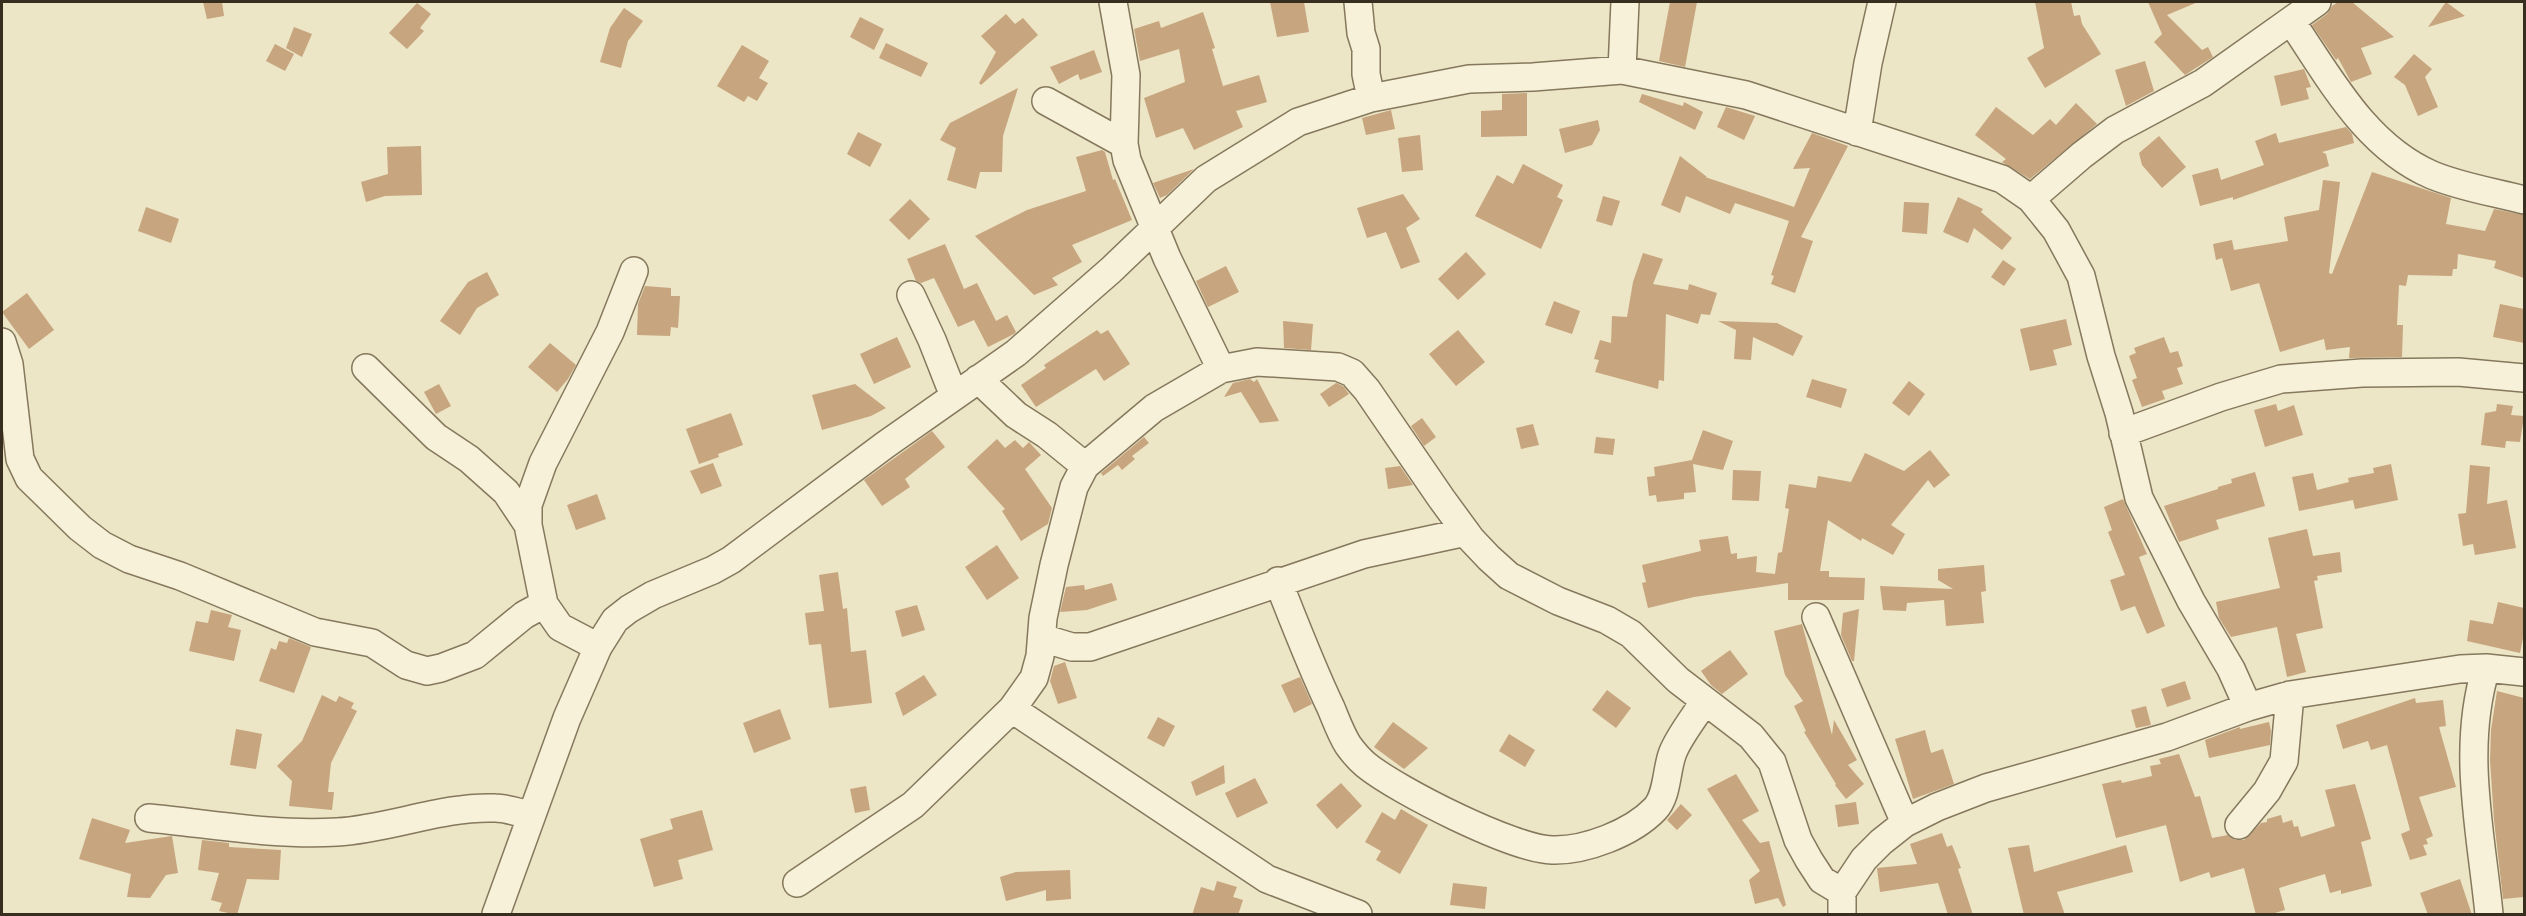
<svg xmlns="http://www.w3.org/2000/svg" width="2526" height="916" viewBox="0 0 2526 916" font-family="'Noto Serif',serif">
  <rect width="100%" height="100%" fill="#ece5c6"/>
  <path fill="#c7a57e" d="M203,2H222L224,16L207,19Z
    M1270,2H1304L1309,32L1277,37Z
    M1670,2H1697L1685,67L1659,61Z
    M2035,2H2071L2074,16L2080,15L2082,24L2101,54L2045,88L2027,58L2044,48Z
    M2148,2H2198L2167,15L2202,50L2208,47L2213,57L2185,75L2154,42L2162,34Z
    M2338,2H2352L2394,37L2361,48L2372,74L2351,82L2338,58L2336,60L2312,25L2327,14L2332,6Z
    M2446,2L2465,16L2428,27Z
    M417,3L431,14L420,28L424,31L407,49L389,33Z
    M624,8L643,21L628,41L621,68L600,62L610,28Z
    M1203,12L1215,48L1212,49L1223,86L1259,75L1267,102L1236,111L1243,127L1194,150L1183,128L1156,138L1144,98L1185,82L1179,49L1140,61L1134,29L1159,21L1161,28Z
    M1006,14L1015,24L1023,18L1038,35L981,85L979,83L996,52L981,36Z
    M860,17L884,29L874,50L850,37Z
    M294,27L312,34L302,57L286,48Z
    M886,43L928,63L921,77L879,58Z
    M275,44L294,54L285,71L266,61Z
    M742,45L769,61L759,78L768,83L757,101L748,96L744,102L717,86Z
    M1094,50L1102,72L1080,80L1078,74L1059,84L1050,67Z
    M2414,54L2432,69L2425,77L2438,107L2418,116L2405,85L2394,77Z
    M2145,61L2154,91L2126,106L2115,70Z
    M2304,69L2311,87L2306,88L2309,99L2281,106L2274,76Z
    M1018,88L1003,136L1002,172H980L976,189L947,180L956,148L940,140L950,123Z
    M1527,93V136L1481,137V111L1502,110V94Z
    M1642,94L1683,106L1684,102L1703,112L1695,130L1639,102Z
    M2076,103L2097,124L2030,179L2002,162L2006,159L1975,135L1996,107L2033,135L2050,119L2056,125Z
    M1726,107L1755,116L1744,140L1717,127Z
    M1391,110L1395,129L1366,135L1362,118Z
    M1598,120L1600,130L1592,145L1565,153L1559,129Z
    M2346,127L2352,134L2354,143L2322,152L2326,154L2329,166L2233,200V197L2200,206L2192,175L2218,168L2221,180L2264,165L2255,141L2276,133L2279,143Z
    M858,132L882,144L870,167L847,154Z
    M1812,133L1848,146L1801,237L1813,241L1795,293L1771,284L1774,276L1771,275L1789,221L1735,203L1730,214L1686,196L1680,213L1661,205L1680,156L1707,177H1705L1794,207L1810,168L1793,169Z
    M1420,135L1423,170L1402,172L1398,138Z
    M2159,136L2186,167L2162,188L2142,165L2139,153Z
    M421,146L422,195L385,196L366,202L361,182L388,174L387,147Z
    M1102,150L1105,152L1113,180L1115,179L1132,220L1072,245L1082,262L1052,278L1058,285L1034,295L975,236L1027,210L1086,191L1076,157Z
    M1523,164L1563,185L1557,197L1563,200L1541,249L1475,216L1497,175L1513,184Z
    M1194,169L1167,195L1160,198L1153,183Z
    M2372,172L2451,198L2446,224L2485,231L2494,209L2524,215V278L2494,268L2496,261L2458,254L2457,269H2453L2452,276L2408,275L2406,286L2399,285L2397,325H2403L2402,357L2349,358L2350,347L2326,350L2324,339L2280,352L2259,283L2231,291L2222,258L2216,260L2213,244L2232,240L2234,250L2288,241L2284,217L2319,210L2323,180L2340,182L2329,273L2332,274Z
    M1403,194L1420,219L1406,228L1420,262L1401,269L1386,232L1367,238L1357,208Z
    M1603,196L1620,201L1612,226L1596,221Z
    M1958,197L1983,209L1981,212L2012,238L2002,250L1974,228L1968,243L1943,232Z
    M910,199L930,219L909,240L889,220Z
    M1904,202L1929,203L1927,234L1902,232Z
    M146,207L179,219L171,243L138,231Z
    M945,244L964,289L977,283L996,321L1007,315L1016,332L1014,334L988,347L974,320L958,327L934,278L921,283L916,281L907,259Z
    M1466,252L1486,274L1458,300L1438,279Z
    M1643,253L1663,259L1653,284L1688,290L1689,284L1717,293L1710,315L1701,314L1698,324L1666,314L1664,381L1659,380L1658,389L1595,372L1599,360L1594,359L1600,340L1611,343L1612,316L1627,317L1633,282Z
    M2003,260L2016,269L2004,286L1991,277Z
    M1226,266L1239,292L1208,307L1196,281Z
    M487,272L499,295L477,308L460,335L440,321L468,282Z
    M645,286L671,288V296H680L678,328L671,327L670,336L637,335L638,304Z
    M27,293L54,330L29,349L2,312Z
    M1554,301L1580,311L1572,334L1545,325Z
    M2500,304L2524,309V343L2493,337Z
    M2066,319L2072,345L2053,350L2057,365L2030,371L2020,329Z
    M1283,321L1313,324L1311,350L1284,348Z
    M1718,321L1777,323L1803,336L1793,356L1753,337L1751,360L1734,359L1736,330Z
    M1097,330L1101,334L1108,330L1130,364L1104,381L1096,369L1036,407L1021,385L1046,368L1044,365Z
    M1458,330L1485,362L1456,386L1429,354Z
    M897,337L911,367L874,384L860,354Z
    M2164,337L2170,353L2178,351L2183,366L2177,368L2183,384L2162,391L2165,399L2142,407L2132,380L2137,378L2129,356L2136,353L2134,348Z
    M550,343L576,365L568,379L557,392L528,367Z
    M1250,379L1254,382L1257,379L1279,421L1260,423L1241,392L1224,397L1233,383Z
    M1812,379L1847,389L1841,408L1806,397Z
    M1909,381L1925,394L1909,416L1892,403Z
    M1336,383L1343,386L1349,394L1329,407L1320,394Z
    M439,384L451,406L436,414L424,392Z
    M855,384L886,408L871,416L822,430L812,395Z
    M2276,404L2278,411L2294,405L2303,435L2265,447L2254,410Z
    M2497,404L2513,406L2511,415L2524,416L2520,442L2506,441L2505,448L2481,445L2485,413L2496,411Z
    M731,413L743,445L718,454L719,457L699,464L686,429Z
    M1422,418L1436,437L1424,446L1411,426Z
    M1533,424L1539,445L1521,449L1516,428Z
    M1703,430L1733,441L1723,470L1693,464L1696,492L1684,493V499L1657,502L1656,495L1649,496L1647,477L1655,476L1654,467L1692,460Z
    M932,431L945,447L905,479L910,487L882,506L864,480Z
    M1144,437L1149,443L1132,456L1135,459L1122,470L1118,465L1103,476L1101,473Z
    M1596,437L1615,439L1613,455L1594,453Z
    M997,439L1005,448L1015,440L1023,448L1029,442L1041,455L1025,469L1052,508L1048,524L1021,541L1002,511L1005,509L967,467Z
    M1930,450L1950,475L1934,488L1928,480L1891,525L1905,534L1893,555L1862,538L1861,541L1828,520L1820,571H1829V577L1865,578L1864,600H1788V583L1694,597L1648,608L1642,583L1646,582L1642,565L1701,551L1699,540L1728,536L1731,554L1737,553V559L1757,556L1756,572L1775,574L1778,553L1782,552L1789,509L1785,508L1789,484L1816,488L1818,476L1851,482L1865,453L1904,471Z
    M713,463L722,486L701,494L690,471Z
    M2391,464L2398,500L2355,509L2353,500L2299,511L2292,477L2313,473L2317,490L2349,482L2348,478L2374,473L2373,468Z
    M2470,465L2490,467L2487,504L2507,500L2516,548L2475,555L2473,544L2463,546L2458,514L2466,513Z
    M1400,466L1413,485L1388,489L1385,468Z
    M1733,470L1761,471L1759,501L1732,500Z
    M2255,472L2265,506L2216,520L2219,529L2179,542L2164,506L2218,489V487L2232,483L2231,479Z
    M597,494L606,519L576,530L567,505Z
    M2123,499L2147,554L2139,557L2165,626L2147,634L2135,606L2121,611L2110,580L2125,575L2108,532L2112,530L2104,507Z
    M2307,529L2313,556L2340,552L2342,572L2317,576L2318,580L2314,581L2323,628L2296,634L2306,672L2287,677L2277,627L2231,637L2219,618L2216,602L2280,588L2268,538Z
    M997,545L1019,578L987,600L965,567Z
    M1984,565L1986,591L1981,592L1984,623L1946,626L1944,600L1907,603L1906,611L1883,610L1880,586L1953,589L1938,580V569Z
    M838,572L843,609L847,608L851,652L866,650L872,703L829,708L821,644L809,645L805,613L824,611L819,575Z
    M1112,583L1117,600L1087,610L1060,612L1066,587L1084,585L1085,590Z
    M2498,602L2524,608V633L2520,653L2467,641L2470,620L2493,624Z
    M917,605L925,630L902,637L895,611Z
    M1859,609L1854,661H1852L1841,635L1843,613Z
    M211,610L232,615L228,627L241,630L234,661L189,651L196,621L208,623Z
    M1802,624L1832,735L1834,720L1857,760L1848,765L1864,784L1846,799L1835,785L1836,784L1804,732L1806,731L1794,706L1803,701L1785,675L1774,631Z
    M289,638L311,647L294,693L259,681L271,648L276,650L279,641L287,643Z
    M1730,650L1748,674L1722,694L1711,685L1701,671Z
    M1065,662L1077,698L1058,704L1050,681L1054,666Z
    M924,675L937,695L903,716L895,693Z
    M1300,677L1312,704L1294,713L1281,685Z
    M2185,681L2191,699L2167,707L2161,689Z
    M1607,690L1631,708L1616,728L1592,710Z
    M2497,691L2524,698V897L2503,899L2494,820L2490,760L2491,730Z
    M322,695L336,702L339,696L354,703L351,708L357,711L331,763L328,792H334L332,810L289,806L292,781L277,766L302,741Z
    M2415,698L2416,703L2443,700L2446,726L2439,727L2456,787L2419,797L2433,836L2426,839L2428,844L2423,845L2427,855L2410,860L2401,834L2410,830L2387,745L2371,750L2368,741L2343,749L2336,725Z
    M2146,706L2151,725L2136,728L2131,710Z
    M780,709L791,739L754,753L743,723Z
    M1158,717L1175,726L1164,747L1147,738Z
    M1393,722L1428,748L1404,769L1374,747Z
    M2269,722L2271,731L2270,745L2209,758L2205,740L2240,727V729Z
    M236,729L262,734L256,769L230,765Z
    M1925,730L1931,753L1943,749L1954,784L1913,799L1895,739Z
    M1509,734L1535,750L1525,767L1499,751Z
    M2179,754L2195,797L2200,796L2212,838L2228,835L2236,840H2244L2261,823L2267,822V819L2281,815L2283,823L2292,820L2294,827L2298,826L2301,837L2335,826L2325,790L2355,784L2371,839L2361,842L2372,886L2341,894V890L2330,893L2325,874L2279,888L2285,910L2268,915H2256L2244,868L2211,878L2209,872L2180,882L2166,825L2116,838L2102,784L2121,780L2122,783L2152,776L2150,766L2161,764L2159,759Z
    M1224,765L1225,783L1196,796L1191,782Z
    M1736,774L1759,811L1742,820L1760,843L1769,841L1786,905L1783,907L1778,898L1755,904L1749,880L1760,871L1707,789Z
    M1255,778L1268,803L1237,818L1225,793Z
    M1341,783L1362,806L1337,829L1316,805Z
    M866,786L870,810L855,813L850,789Z
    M1856,802L1859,824L1838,827L1835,805Z
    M1681,804L1692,815L1677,830L1667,820Z
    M1401,809L1428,825L1400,874L1376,860L1381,851L1365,842L1382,812L1395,820Z
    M702,810L713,850L678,860L683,879L654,887L640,839L673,829L670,819Z
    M92,818L130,830L125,843L172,836L178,873L166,875L150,898L127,897L131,874L79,859Z
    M1942,833L1947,847L1952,845L1961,868L1958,869L1973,915H1948L1938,883L1880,892L1877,868L1917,864L1910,844Z
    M202,840L229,843V847L281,850L279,880L247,879L237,915L219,911L222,903L211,900L219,873L198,870Z
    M2029,845L2034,872L2126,845L2133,872L2057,892L2065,915H2024L2008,848Z
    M1070,870L1071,899L1046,901V890L1006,901L1000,877L1016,872Z
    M2460,879L2472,915H2428L2420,893Z
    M1217,881L1237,887L1233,897L1243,900L1238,915H1192L1201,887L1214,891Z
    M1453,883L1487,887L1485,909L1450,905Z"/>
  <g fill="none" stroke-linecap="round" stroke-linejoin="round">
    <g stroke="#86785d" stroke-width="30">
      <path id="minor" d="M1113,2L1126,75L1124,144L1127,160L1167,258L1221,369
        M1358,2L1361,33L1366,49V74L1371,98
        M2291,21C2330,78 2365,146 2432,175C2461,187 2493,192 2524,200
        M1622,70L1625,2
        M1046,101L1124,144
        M1857,132L1868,63L1882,2
        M2031,199L2082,155L2115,130L2203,83L2317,2
        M911,295L932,340L954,396
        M2,342L9,364L20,459L29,478L80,528L102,545L129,559L180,576L315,632L372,643L406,665L427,671L441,668L475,655L524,615L544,604
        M366,368L436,437L469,459L506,492L528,525
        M978,379L1016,415L1047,435L1085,466
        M2123,433L2221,397L2281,379L2362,373L2458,372L2524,378
        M1278,581C1295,624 1311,666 1331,708C1336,720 1341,734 1348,745C1353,752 1360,760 1366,765C1398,791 1513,849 1552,850C1585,851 1632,833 1655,809C1668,795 1666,769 1673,752C1680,735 1694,718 1704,702
        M1816,617L1905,823
        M1042,638L1072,647H1090L1364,554L1466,532
        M598,647L560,627L544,604L528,525V505L543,463L610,332L634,271
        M2486,668C2461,749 2481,832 2489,914
        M1012,709L1267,879L1358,914
        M149,818C211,824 275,836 337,832C390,829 442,806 495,808C507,808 519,813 531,815
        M2239,825L2267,791L2284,761L2290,695
        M797,883L913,805L1012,709L1034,678L1040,656L1043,618L1054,565L1074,487L1085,466L1154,408L1221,369L1257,362L1338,367L1352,373L1367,390L1441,498L1471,539L1489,558L1509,576L1558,601L1607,620L1631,634L1678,680L1751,736L1772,762L1798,840L1809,860L1822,880L1842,892
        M496,914L567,718L598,647L615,620L629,609L653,595L713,570L731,560L885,445L1016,353L1111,270L1206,179L1298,122L1371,98L1469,79L1533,77L1622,70L1746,95L2002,179L2031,199L2056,230L2081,276L2101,356L2119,413L2139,498L2191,601L2231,669L2248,707
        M1842,914V892L1864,859L1881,842L1905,823L1937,807L1986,788L2167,737L2248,707L2290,695L2460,669L2486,668L2524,672"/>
    </g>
    <use href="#minor" stroke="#f7f1d9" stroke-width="27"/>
  </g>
  <rect width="2526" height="916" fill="none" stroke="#372e20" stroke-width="6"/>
</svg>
